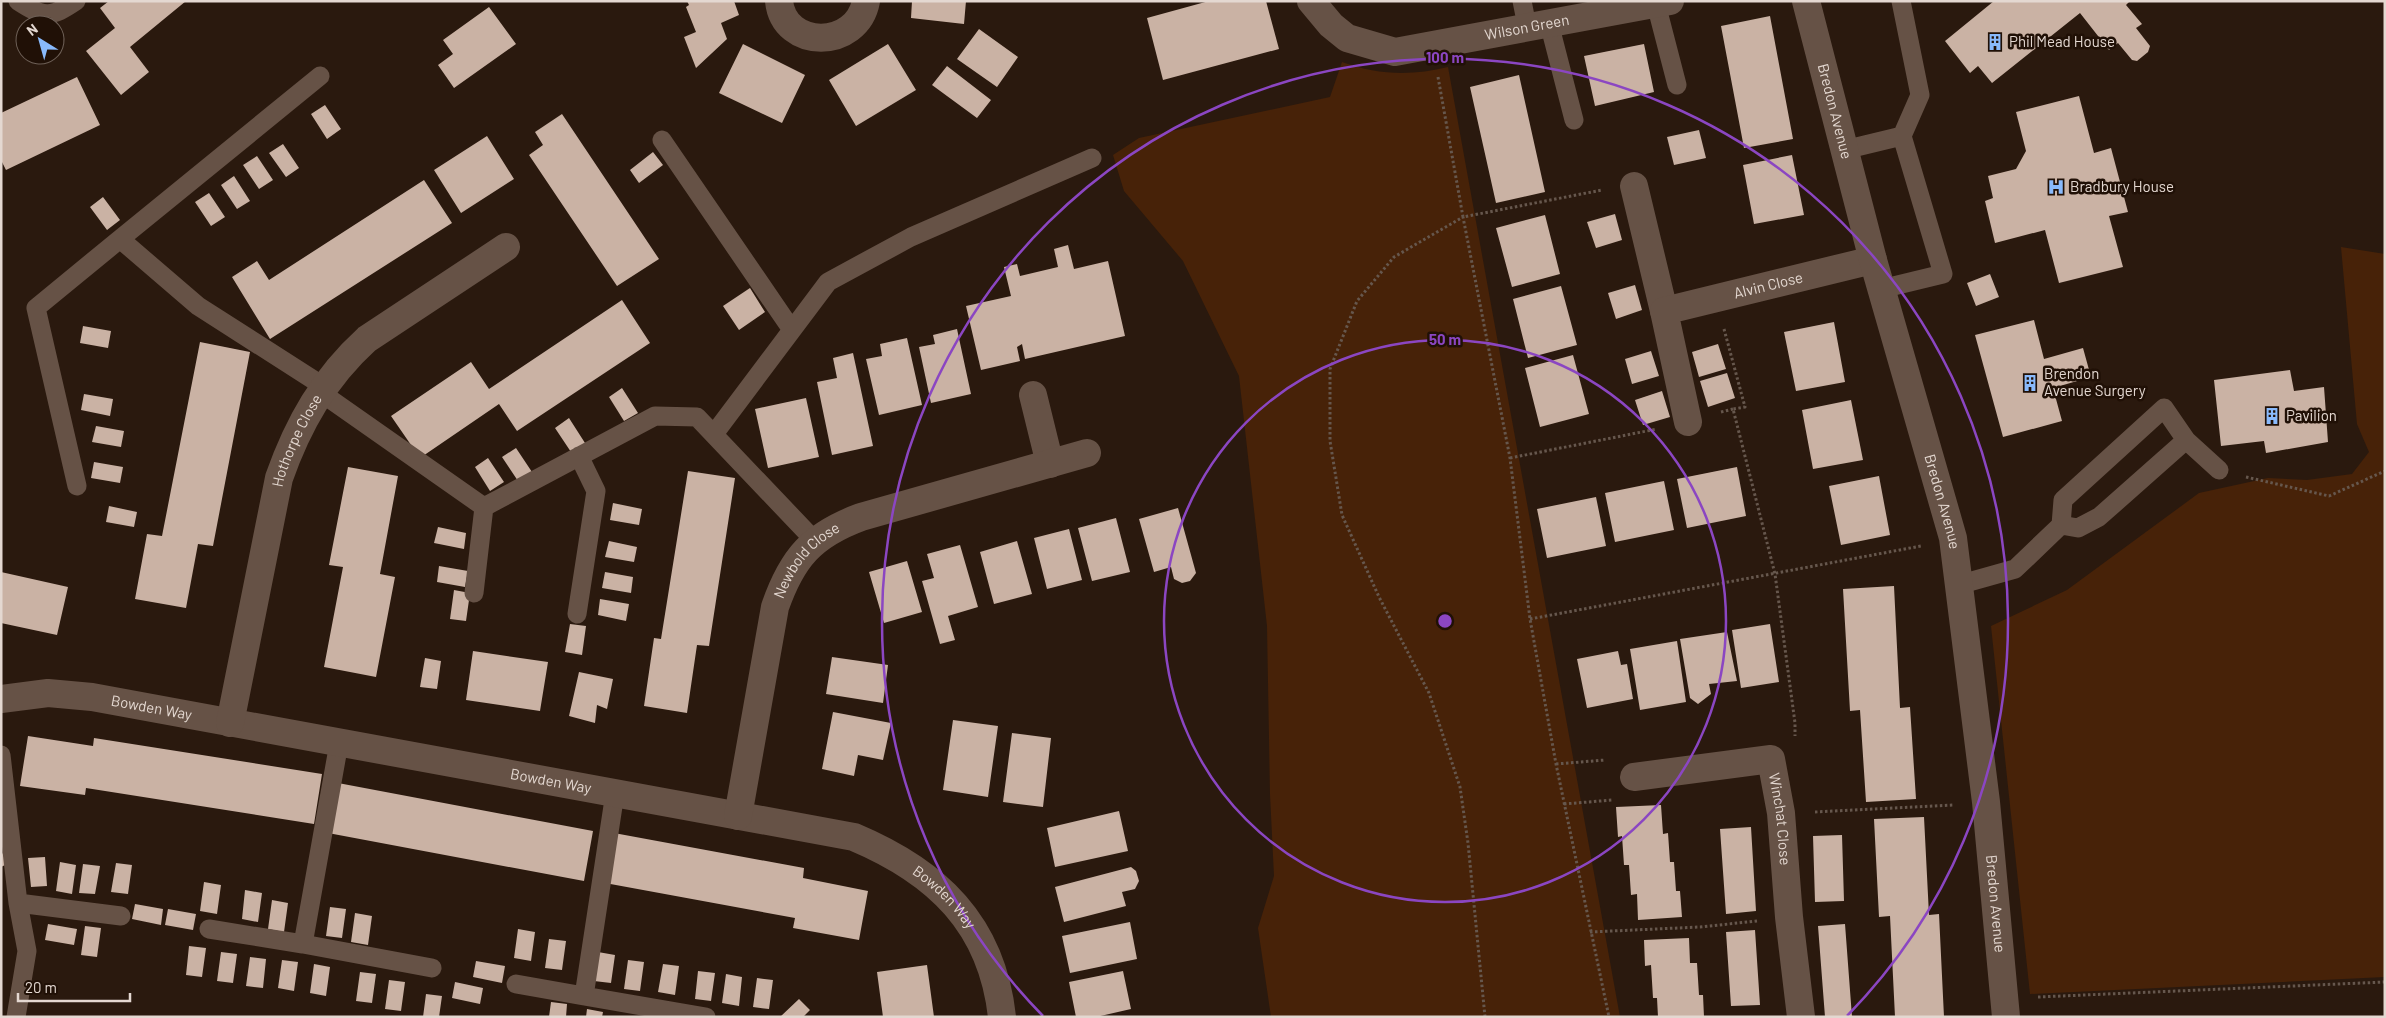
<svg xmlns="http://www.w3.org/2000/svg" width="2386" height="1018" viewBox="0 0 2386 1018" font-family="Barlow,sans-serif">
  <rect width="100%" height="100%" fill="#2a190e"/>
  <path fill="#472208" d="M1342,62C1377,75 1412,76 1448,67L1620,1017H1271L1258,928L1274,876L1270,794L1267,626L1239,376L1183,261L1124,191L1113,155L1139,138L1330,97Z
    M2341,247L2385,254V977L2030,994L1991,626L2067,590L2199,493L2268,478L2307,480L2352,474L2369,452L2357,424Z"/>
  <path fill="#cab2a4" d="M109,1H186L130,47L149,72L121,95L86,51L115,28L100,8Z
    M687,1H734L739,15L721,23L727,39L696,68L684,37L696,32L686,7L689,5Z
    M912,1H966L964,24L911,18Z
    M1266,1L1279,49L1163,80L1147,18L1209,1Z
    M1994,1H2130L2126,5L2142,24L2136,28L2150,46L2148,52L2137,61L2132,60L2118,43L2109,50L2080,13L1992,83L1978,66L1970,73L1945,41Z
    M489,7L516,44L454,88L438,65L453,54L443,40Z
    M1770,16L1793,139L1744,148L1721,26Z
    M979,29L1018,57L997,87L957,59Z
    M743,44L805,75L782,123L719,93Z
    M888,44L916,90L856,126L829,80Z
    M1644,44L1654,92L1595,106L1584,56Z
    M947,66L991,100L977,118L932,85Z
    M1519,75L1545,192L1496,203L1470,87Z
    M77,77L100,125L6,170L1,160V113Z
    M2079,96L2094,153L2111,148L2128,212L2109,216L2123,267L2059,283L2045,230L1995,243L1985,201L1993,198L1988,176L2016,169L2026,151L2016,112Z
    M325,105L341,129L327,139L311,114Z
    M562,114L659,259L617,286L529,155L543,145L535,132Z
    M1699,130L1706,158L1674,165L1667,137Z
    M487,136L514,179L461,213L434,170Z
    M283,144L299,168L286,177L269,153Z
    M653,152L663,165L639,183L630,170Z
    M1792,155L1804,215L1754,224L1743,165Z
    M257,156L273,180L259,189L243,165Z
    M234,176L250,201L237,209L221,185Z
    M424,180L452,223L270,339L232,277L257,261L269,280Z
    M209,193L225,217L211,226L195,202Z
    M103,197L120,220L107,230L90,207Z
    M1615,214L1622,240L1596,248L1587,222Z
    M1545,215L1560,274L1512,287L1496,228Z
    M1068,245L1074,269L1108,261L1125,336L1025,359L1022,344L1017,347L1020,361L981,370L966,306L1011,296L1004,267L1017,264L1020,276L1058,267L1054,249Z
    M1990,274L1999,297L1976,306L1967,283Z
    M1635,285L1642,310L1616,319L1608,293Z
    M1561,286L1577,345L1528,358L1513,299Z
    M750,288L765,312L739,330L723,306Z
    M622,300L650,343L517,431L499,404L420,458L391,416L471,362L489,389Z
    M2034,320L2044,359L2083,348L2091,377L2053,388L2062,421L2003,437L1975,335Z
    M1834,322L1845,382L1796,391L1784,332Z
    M83,326L111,331L108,348L80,343Z
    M957,329L971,394L931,403L919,347L935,344L933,335Z
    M907,338L922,405L879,415L866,359L882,356L880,344Z
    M200,342L250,352L213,546L198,544L186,608L135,599L147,534L162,536Z
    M1718,344L1726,369L1699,377L1692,352Z
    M1651,351L1659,376L1632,384L1625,359Z
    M853,353L873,446L832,455L817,382L837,378L833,358Z
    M1573,355L1589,414L1540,427L1525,368Z
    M2290,370L2294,391L2324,387L2328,442L2266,453L2264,441L2221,446L2214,380Z
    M1727,373L1735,398L1708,407L1700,381Z
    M622,388L638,413L624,421L609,397Z
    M1662,391L1670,417L1643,425L1635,400Z
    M84,394L113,399L110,416L81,410Z
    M806,398L819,457L768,468L755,409Z
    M1851,400L1863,460L1813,469L1802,410Z
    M569,418L585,443L571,452L555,428Z
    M96,426L124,431L121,447L92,442Z
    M516,448L532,472L518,481L502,457Z
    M488,458L504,482L490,491L475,467Z
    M94,462L123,467L120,483L91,478Z
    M348,467L398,476L380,574L395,577L376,677L324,667L343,567L329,565Z
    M1737,467L1746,516L1687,528L1677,479Z
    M688,471L735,478L709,646L697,645L687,713L644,706L654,638L661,639Z
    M1879,476L1890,535L1841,545L1829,486Z
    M1664,481L1674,530L1615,542L1605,493Z
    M1596,497L1606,546L1547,558L1537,509Z
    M613,503L642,509L639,525L610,520Z
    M109,506L137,512L134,527L106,522Z
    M1178,508L1196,573L1190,581L1182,583L1174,579L1171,567L1154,572L1139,519Z
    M1116,518L1130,572L1092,581L1078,528Z
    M438,527L466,533L464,549L434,543Z
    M1069,529L1082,580L1047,589L1034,538Z
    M609,541L637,547L634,562L605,557Z
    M1017,541L1032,594L994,604L980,552Z
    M960,545L978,607L948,616L955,640L940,644L922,581L934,578L927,554Z
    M907,561L922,612L884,623L869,572Z
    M439,566L468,571L465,587L437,582Z
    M1,572L68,587L57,635L1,623Z
    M605,572L633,577L631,593L602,588Z
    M1894,586L1900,708L1910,707L1916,799L1866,802L1860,710L1850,711L1843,589Z
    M454,590L470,593L466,621L450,619Z
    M600,599L629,604L626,621L598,615Z
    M570,624L586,626L582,655L565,652Z
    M1770,624L1779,682L1741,688L1732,630Z
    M1727,632L1737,681L1709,684L1711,694L1698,704L1690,698L1680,639Z
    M1677,641L1686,702L1640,710L1630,649Z
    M473,651L548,662L540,711L466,700Z
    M1618,651L1621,665L1627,664L1633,699L1587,708L1577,659Z
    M832,657L888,665L883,703L826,694Z
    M425,658L441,661L437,689L420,687Z
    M579,672L613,679L607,709L597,705L595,723L569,716Z
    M833,712L891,723L883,760L858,755L854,776L822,769Z
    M953,720L998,726L988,797L943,790Z
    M1012,733L1051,738L1043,807L1003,802Z
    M28,736L93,746L94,738L322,774L314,824L86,788L85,795L20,786Z
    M338,783L593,831L584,881L328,833Z
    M1661,805L1663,834L1668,833L1670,862H1674L1676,891H1680L1682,917L1638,920L1637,894L1631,895L1629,865H1624L1622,836L1618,837L1616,807Z
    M1119,811L1128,851L1055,867L1047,828Z
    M1924,817L1929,915L1939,914L1944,1017H1895L1890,916L1879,917L1874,819Z
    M1751,827L1756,911L1726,914L1720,829Z
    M614,833L804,868L803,878L868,891L859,940L793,928L795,918L605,883Z
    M1842,835L1844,901L1815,902L1813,836Z
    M1,850L7,864L1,867Z
    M45,857L47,886L31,887L28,858Z
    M60,862L76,865L72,894L56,891Z
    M116,863L132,865L128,894L111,892Z
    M83,864L100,866L95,894L79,893Z
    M1131,867L1136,871L1139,881L1135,889L1122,892L1126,906L1064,922L1055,887Z
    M204,882L221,885L217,914L200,911Z
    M245,890L262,893L258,922L242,919Z
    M272,900L288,903L284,932L268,929Z
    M135,904L163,909L161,925L132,919Z
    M330,907L346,909L342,938L326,936Z
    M168,909L196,914L193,930L165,925Z
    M355,913L372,916L368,945L351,942Z
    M1130,922L1137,959L1070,973L1062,936Z
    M48,924L77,929L74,945L45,940Z
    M1845,924L1852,1017H1825L1818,926Z
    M85,926L101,928L97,957L81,955Z
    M518,929L535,932L531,961L514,958Z
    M1755,930L1760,1005L1731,1006L1726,932Z
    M1689,938L1690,963H1697L1699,995H1703L1704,1017H1658L1657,998H1653L1651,965L1645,966L1644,940Z
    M549,939L566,941L562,970L545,968Z
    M189,946L206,948L202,977L186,975Z
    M221,952L237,954L233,983L217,981Z
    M598,952L615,955L611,983L594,981Z
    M250,957L266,959L263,988L246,986Z
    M282,960L298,962L294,991L278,988Z
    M628,960L644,962L640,991L624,989Z
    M476,961L505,966L502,983L473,977Z
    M314,964L330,967L326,996L310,993Z
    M663,964L679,966L675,995L658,992Z
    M927,965L934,1017H883L877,972Z
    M698,971L715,973L711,1001L695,999Z
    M1123,971L1131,1009L1096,1017H1076L1069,982Z
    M360,972L376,974L372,1003L356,1001Z
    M726,974L742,977L739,1006L722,1003Z
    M757,978L773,980L769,1009L753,1007Z
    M389,980L405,982L401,1011L385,1009Z
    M455,982L483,988L480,1004L452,998Z
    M426,994L442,996L439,1017H423Z
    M799,999L810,1010L803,1017H780Z
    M551,1002L567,1004L566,1017H549Z
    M587,1009L603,1012L602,1017H586Z"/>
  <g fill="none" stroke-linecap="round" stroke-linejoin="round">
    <path stroke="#66574d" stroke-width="3" stroke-dasharray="2.5 2.5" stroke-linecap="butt" d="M1438,77L1463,217L1602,190
      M1724,329L1745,407L1733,409L1775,574L1795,723V736
      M1721,412L1733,409
      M1510,458L1657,429
      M2246,477L2329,496L2385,471
      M1530,619L1921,546
      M1556,764L1605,760
      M1564,804L1612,800
      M1815,812L1953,805
      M1590,932L1700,927L1757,921
      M2038,997L2385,982
      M1485,1017L1468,843L1460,787L1429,693L1379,597L1342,515L1330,441V369L1357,301L1394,257L1463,217L1510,458L1530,619L1556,764L1609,1017"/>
    <path stroke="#665246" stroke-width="19" d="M18,1C44,18 51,18 76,1
      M1522,1L1527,26
      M1656,4L1677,85
      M1549,23L1574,120
      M320,76L120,239L198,306L323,386
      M662,140L792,330
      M1844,150L1902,136L1920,95L1901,1
      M1881,289L1943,274L1902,136
      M320,392L484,507L474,593
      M714,434L828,282L911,237L1092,158
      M2186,440L2099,517L2078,528L2061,525L2063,500L2164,408L2186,440L2219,470
      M77,486L36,308L120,239
      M484,507L655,416L697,417L815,541
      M1958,585L2015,569L2061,525
      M577,614L596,491L579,456
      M339,743L303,944L432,968
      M1,755L18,903
      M209,929L303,944
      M516,984L584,996L615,793
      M584,996L706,1017
      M16,1017L27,951L18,903L121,916"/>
    <g stroke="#665246" stroke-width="28">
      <path d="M779,1C784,50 857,50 866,1"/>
      <path id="s1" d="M1311,1L1331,25L1347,38L1395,52L1670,1"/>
      <path d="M1634,186L1664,311"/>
      <path d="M1033,395L1050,464"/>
      <path id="s2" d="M1688,422L1664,311L1873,260"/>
      <path id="s3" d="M1,699L48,693L92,697L854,837C937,872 992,924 1002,1017"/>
      <path id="s4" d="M230,723L279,478C298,424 324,378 367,339L506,247"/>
      <path id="s5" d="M1634,777L1771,759L1781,813L1789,917L1801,1017"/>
      <path id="s6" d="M738,816L775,607C792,558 812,535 861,517L1087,453"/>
    </g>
    <path stroke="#665246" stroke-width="28" id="s7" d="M1806,1L1873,260L1953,538L1986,802L2006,1017"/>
  </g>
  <g fill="none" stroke="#8b46c2" stroke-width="2.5">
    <circle cx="1445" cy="621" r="281"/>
    <path d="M1043 1016A563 563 0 1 1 1847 1016"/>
  </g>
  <defs>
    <g id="building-bare" transform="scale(1.35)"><path d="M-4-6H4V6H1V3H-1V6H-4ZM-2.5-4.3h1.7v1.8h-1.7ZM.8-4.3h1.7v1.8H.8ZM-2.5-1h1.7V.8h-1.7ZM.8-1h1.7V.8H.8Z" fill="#89bafc" stroke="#201006" stroke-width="2.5" paint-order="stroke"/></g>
    <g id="hospital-bare" transform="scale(1.35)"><path d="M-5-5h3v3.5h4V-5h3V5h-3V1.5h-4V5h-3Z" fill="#89bafc" stroke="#201006" stroke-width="2.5" paint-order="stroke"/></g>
  </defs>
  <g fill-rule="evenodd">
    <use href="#building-bare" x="1995" y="42"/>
    <use href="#hospital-bare" x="2056" y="187"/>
    <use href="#building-bare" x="2030" y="383"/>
    <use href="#building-bare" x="2272" y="416"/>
  </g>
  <g text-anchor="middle" stroke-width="5" stroke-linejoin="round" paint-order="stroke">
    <g font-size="15" fill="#e4d8d1" stroke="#201006">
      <text dy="5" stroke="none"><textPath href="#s1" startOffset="236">Wilson Green</textPath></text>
      <text dy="5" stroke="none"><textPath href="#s7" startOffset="114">Bredon Avenue</textPath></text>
      <text dy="5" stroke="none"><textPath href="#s2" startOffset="221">Alvin Close</textPath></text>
      <text dy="5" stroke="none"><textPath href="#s4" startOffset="291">Hothorpe Close</textPath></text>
      <text dy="5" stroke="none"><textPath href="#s7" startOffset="519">Bredon Avenue</textPath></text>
      <text dy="5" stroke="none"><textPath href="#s6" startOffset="270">Newbold Close</textPath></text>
      <text dy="5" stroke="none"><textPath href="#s3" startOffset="152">Bowden Way</textPath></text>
      <text dy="5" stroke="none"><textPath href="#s3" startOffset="558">Bowden Way</textPath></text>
      <text dy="5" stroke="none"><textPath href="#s5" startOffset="199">Winchat Close</textPath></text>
      <text dy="5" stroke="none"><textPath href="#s3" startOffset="976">Bowden Way</textPath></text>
      <text dy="5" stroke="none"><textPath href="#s7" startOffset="925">Bredon Avenue</textPath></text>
    </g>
    <g font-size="15" fill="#e4d8d1" stroke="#201006" text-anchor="start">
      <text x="2009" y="47">Phil Mead House</text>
      <text x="2070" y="192">Bradbury House</text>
      <text x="2044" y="379">Brendon<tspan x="2044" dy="17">Avenue Surgery</tspan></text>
      <text x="2286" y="421">Pavilion</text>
    </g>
  </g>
  <circle cx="1445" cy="621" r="8" fill="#8b46c2" stroke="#201006" stroke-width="2.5"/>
  <g font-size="15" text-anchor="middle" font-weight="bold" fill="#8b46c2" stroke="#201006" stroke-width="5" stroke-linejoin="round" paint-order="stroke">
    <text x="1445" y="63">100 m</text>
    <text x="1445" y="345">50 m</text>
  </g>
  <rect width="2386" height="1018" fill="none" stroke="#e4d8d1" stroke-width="5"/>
  <g transform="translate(40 40) rotate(323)"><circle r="24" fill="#201006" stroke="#6e6057"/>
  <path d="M0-4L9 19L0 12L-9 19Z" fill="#89bafc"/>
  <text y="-8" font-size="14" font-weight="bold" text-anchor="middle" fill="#e4d8d1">N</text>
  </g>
  <path d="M18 993v8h112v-8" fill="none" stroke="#e4d8d1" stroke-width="2.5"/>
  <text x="25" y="993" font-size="15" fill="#e4d8d1" stroke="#201006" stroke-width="4" paint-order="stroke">20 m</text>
</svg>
